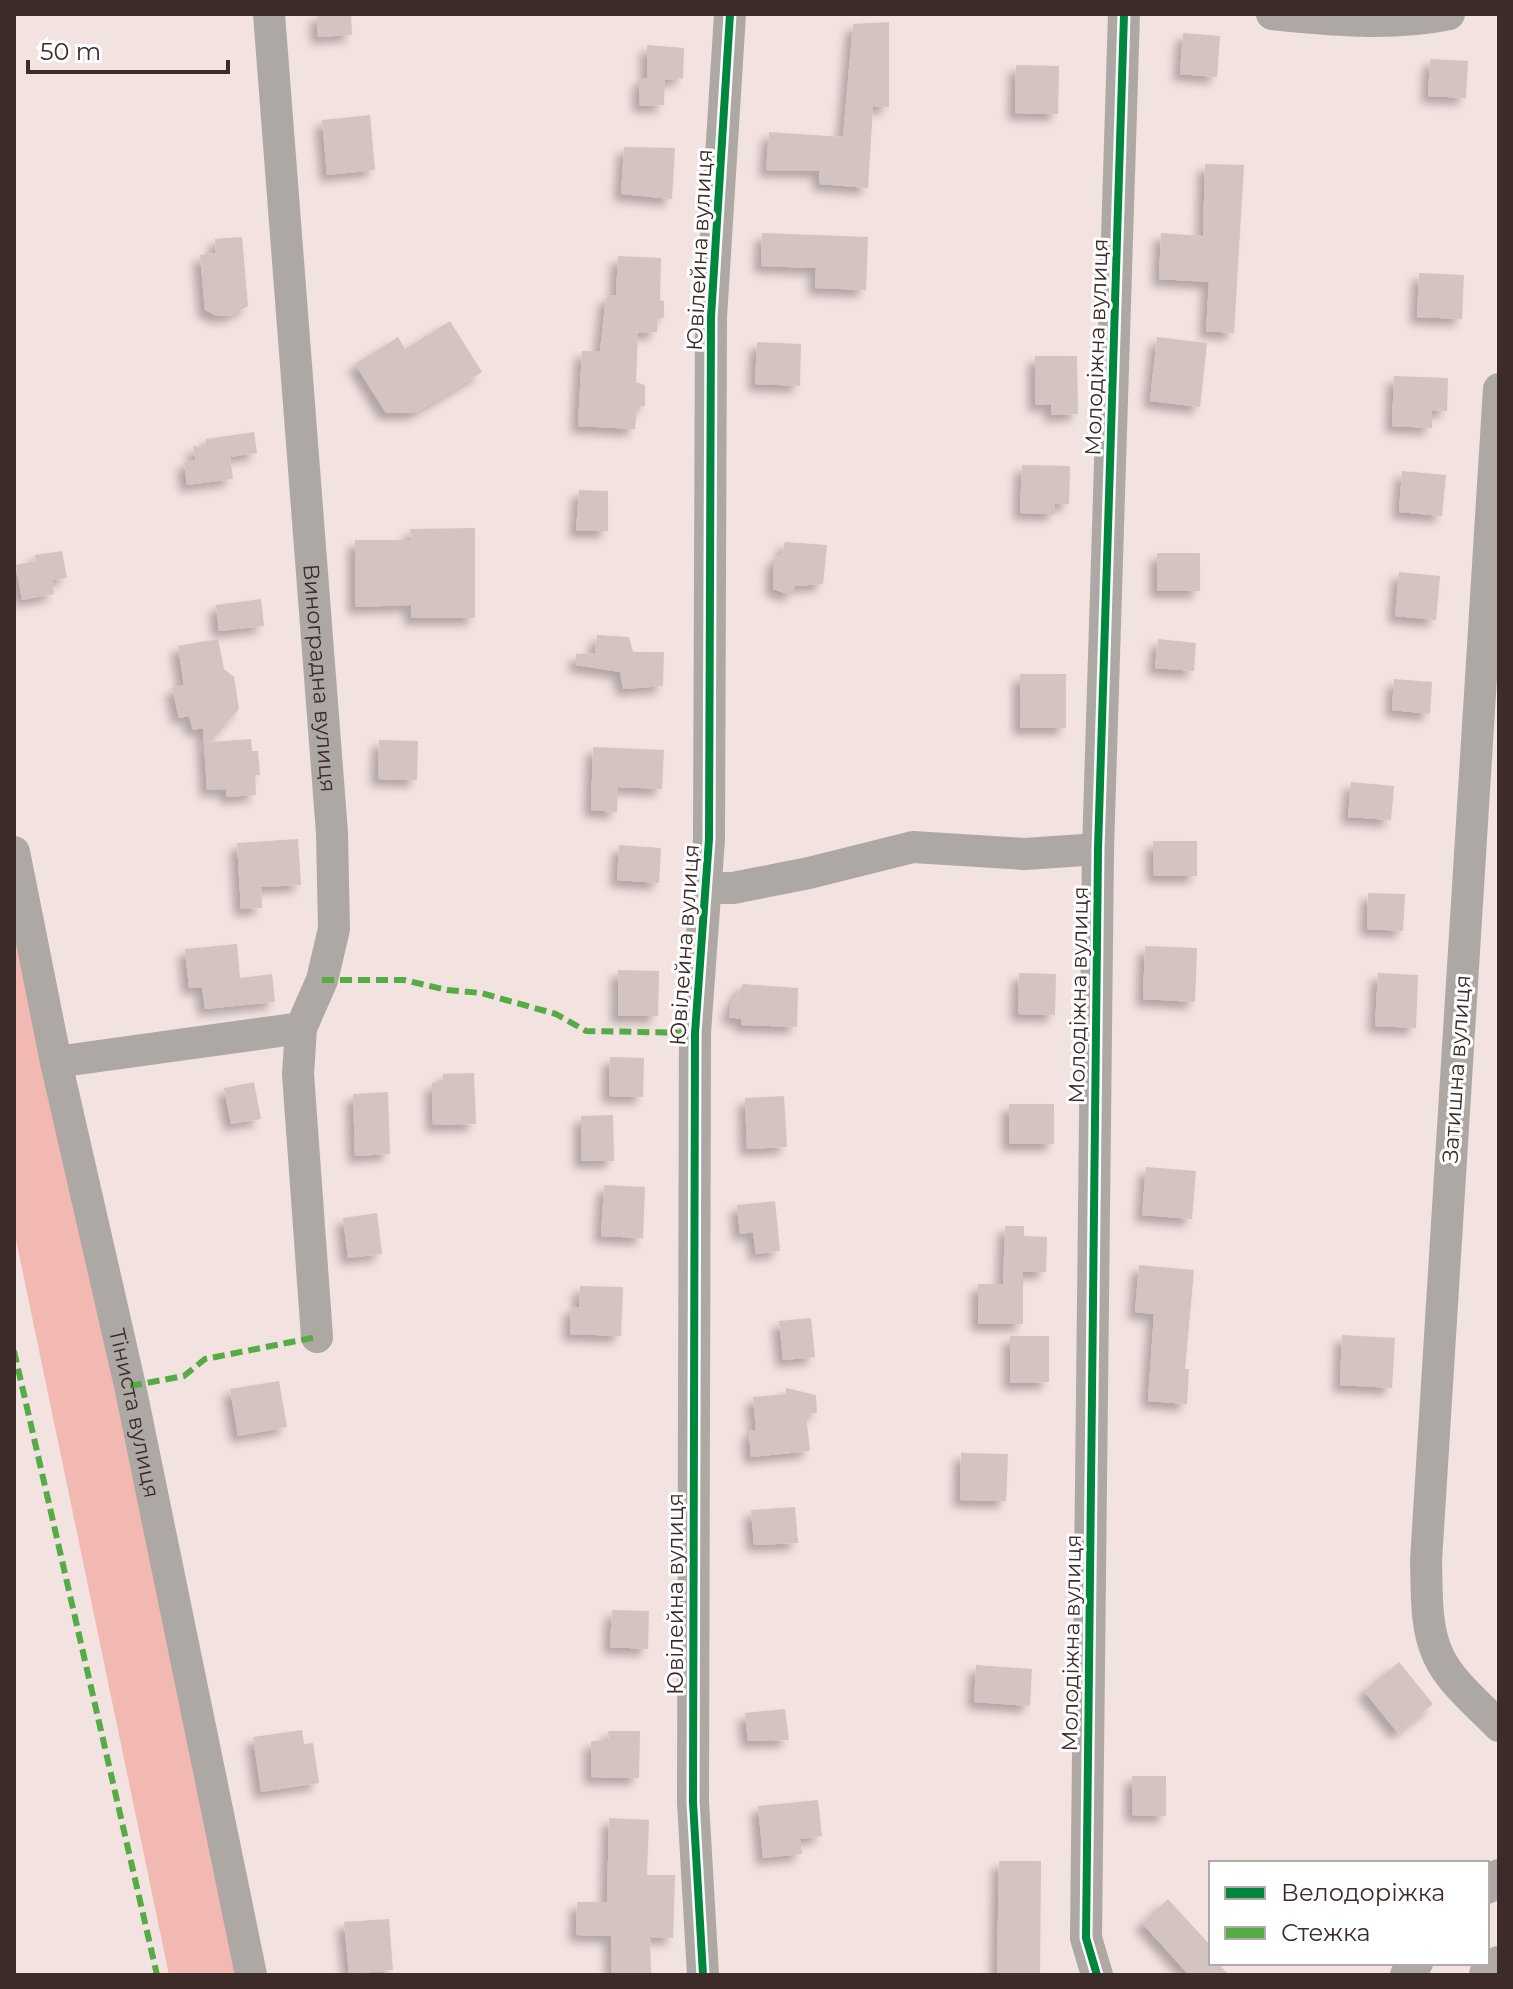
<svg xmlns="http://www.w3.org/2000/svg" width="1513" height="1989" viewBox="0 0 1513 1989" font-family="Montserrat,sans-serif">
  <defs>
    <filter id="shadow"><feDropShadow dx="-7" dy="7" stdDeviation="4" flood-color="#0004"/></filter>
  </defs>
  <rect width="100%" height="100%" fill="#f2e2e0"/>
  <path fill="#f1b9b2" d="M14,914L238,1975H169L14,1230Z"/>
  <path fill="#d3c3c1" filter="url(#shadow)" d="M317,14H351L352,35L318,37Z
    M889,22V107L873,106L868,188L820,184L819,171L766,170L769,132L843,137L853,24Z
    M1183,33L1220,36L1217,77L1180,74Z
    M647,45L684,48L683,78L665,80L664,105L640,106L639,80L647,78Z
    M1430,59L1468,61L1466,98L1428,96Z
    M1016,65L1059,66L1058,114L1015,113Z
    M370,115L375,170L327,175L322,120Z
    M624,147L675,148L672,199L621,194Z
    M1205,164L1244,165L1234,333L1206,331L1209,282L1159,279L1161,233L1203,236Z
    M762,233L868,237L866,290L815,288L816,268L761,266Z
    M242,237L248,306L232,315L217,316L205,310L200,255L216,253L215,239Z
    M618,256L661,258L660,300L664,301V317L657,320V332L638,333L636,382L645,385V406L637,407L635,429L578,426L582,351H600L606,297L616,295Z
    M1419,273L1464,275L1462,319L1417,317Z
    M450,321L482,372L415,413H386L355,364L398,337L405,349Z
    M1157,337L1207,343L1200,407L1150,401Z
    M757,342L801,344L800,386L755,384Z
    M1035,356H1077L1078,414L1051,415V404L1035,405Z
    M1394,376L1448,378L1447,411L1432,410V428L1392,426Z
    M254,432L257,453L230,457L233,479L187,485L184,462L196,460L193,446L205,448L206,439Z
    M1022,465L1070,466L1069,504H1055V514L1020,513Z
    M1402,471L1446,475L1442,516L1399,512Z
    M579,490L608,491V531H576Z
    M475,528V618H411V605L355,607V540H411L410,529Z
    M785,542L827,545L823,584L795,586L791,595L773,589V560L782,554Z
    M62,551L67,578L52,580L54,594L22,600L16,565L36,561L35,555Z
    M1157,553H1200V591H1157Z
    M1399,572L1440,576L1436,620L1395,616Z
    M261,599L264,626L219,631L216,605Z
    M597,635L629,637L633,652H664L663,686L623,689L620,672L576,665V654L595,653Z
    M218,639L224,669L234,677L239,709L210,742L251,739L252,751H258L260,775H255L256,795L227,797L226,789L207,790L203,728L193,730L189,716L179,718L172,688L184,685L178,646Z
    M1158,639L1196,643L1194,671L1155,668Z
    M1020,674H1066V728H1020Z
    M1394,679L1432,682L1430,714L1392,710Z
    M379,740L418,741L417,780L378,779Z
    M593,747L664,750L662,789L618,787L617,812L591,810Z
    M1351,782L1394,786L1391,820L1348,817Z
    M298,839L301,885L261,887L262,908L241,909L237,843Z
    M1153,841H1197V876H1154Z
    M619,845L661,848L659,883L617,880Z
    M1368,893L1405,894L1403,931L1367,929Z
    M237,944L240,978L272,974L275,1002L205,1009L202,987L189,988L185,949Z
    M1145,946L1197,948L1195,1002L1143,999Z
    M618,970L659,971L658,1016H618Z
    M1019,973L1056,974L1055,1015L1018,1014Z
    M1378,973L1418,975L1416,1028L1375,1026Z
    M743,984L798,988L797,1027L742,1025L741,1019L729,1017L731,1005Z
    M610,1057L644,1058L643,1097L609,1096Z
    M474,1073L476,1124L433,1125L432,1083H443V1074Z
    M254,1082L261,1119L231,1124L224,1088Z
    M388,1092L390,1154L355,1156L353,1094Z
    M784,1096L787,1147L747,1149L745,1098Z
    M1009,1104H1054V1144H1009Z
    M613,1115L614,1161H581V1116Z
    M1146,1167L1196,1171L1192,1219L1142,1215Z
    M604,1185L645,1187L643,1238L601,1236Z
    M775,1201L780,1251L756,1254L753,1232L740,1234L737,1205Z
    M377,1213L382,1254L348,1258L343,1218Z
    M1005,1226H1024V1236L1047,1237L1046,1272H1023V1324H978V1284H1003Z
    M1139,1265L1194,1270L1185,1369H1189L1187,1404L1148,1401L1154,1314L1135,1312Z
    M580,1286L623,1287L621,1336L570,1334L571,1307H579Z
    M811,1318L815,1357L783,1360L779,1321Z
    M1342,1335L1395,1338L1392,1388L1340,1385Z
    M1010,1336H1049V1382L1010,1383Z
    M279,1381L287,1427L238,1436L230,1389Z
    M786,1388L816,1395L817,1413L806,1414L810,1451L751,1457L749,1431L756,1430L753,1397L786,1394Z
    M961,1453L1008,1454L1006,1501L960,1500Z
    M795,1507L798,1543L754,1545L751,1510Z
    M612,1610L649,1611L648,1649L610,1647Z
    M1399,1662L1433,1704L1398,1733L1364,1691Z
    M976,1665L1032,1669L1030,1706L974,1702Z
    M785,1709L789,1740L748,1741L745,1713Z
    M302,1730L304,1744L313,1743L319,1783L261,1792L253,1737Z
    M608,1731H640L639,1778L591,1777V1741H609Z
    M1132,1776H1166V1816L1132,1815Z
    M818,1800L822,1836L800,1839L802,1854L763,1858L758,1806Z
    M609,1818L649,1820L647,1875H675L673,1938L650,1937L651,1975H612L611,1936L576,1935L577,1902H607Z
    M999,1861H1041L1040,1973H997Z
    M1168,1899L1211,1946V1963H1218L1229,1975H1189L1142,1923Z
    M389,1919L393,1970L349,1974L344,1922Z"/>
  <g fill="none" stroke-linecap="round" stroke-linejoin="round">
    <g stroke="#ada8a3" stroke-width="32">
      <path id="s1" d="M269,14L332,833L334,929L322,980L301,1028L298,1074L317,1337"/>
      <path d="M1272,14C1330,20 1392,26 1449,14"/>
      <path d="M1499,389L1426,1561C1427,1591 1425,1627 1438,1655C1450,1682 1478,1704 1499,1726"/>
      <path id="s2" d="M14,852L56,1062L130,1386L251,1975"/>
      <path d="M706,888H733L809,873L913,847L1025,854L1098,849"/>
      <path d="M56,1062L301,1028"/>
      <path d="M1487,1888L1499,1875"/>
      <path d="M703,1975L693,1802L695,1033L709,839L711,317L730,14"/>
      <path d="M1097,1975L1086,1938L1098,849L1124,14"/>
      <path d="M1406,1975L1417,1963"/>
    </g>
    <path stroke="#b2aaa4" stroke-width="42" d="M1490,1975L1499,1967"/>
    <path stroke="#55ab44" stroke-width="6" stroke-dasharray="12 6" stroke-linecap="butt" d="M322,980H404L447,990L481,993L556,1014L586,1031L695,1033
      M14,1351L157,1975
      M130,1386L184,1376L205,1359L317,1337"/>
    <g stroke="#fff" stroke-width="13">
      <path id="cycleway" d="M703,1975L693,1802L695,1033L709,839L711,317L730,14
        M1097,1975L1086,1938L1098,849L1124,14"/>
    </g>
    <use href="#cycleway" stroke="#00873e" stroke-width="8"/>
  </g>
  <g text-anchor="middle" stroke-width="6" stroke-linejoin="round" paint-order="stroke">
    <g font-size="22" fill="#3d2b29" stroke="#fff">
      <text transform="translate(699 250) rotate(-87)" y="8">Ювілейна вулиця</text>
      <text transform="translate(1096 347) rotate(-88)" y="8">Молодіжна вулиця</text>
      <text dy="8" stroke="none"><textPath href="#s1" startOffset="666">Виноградна вулиця</textPath></text>
      <text transform="translate(684 945) rotate(-86)" y="8">Ювілейна вулиця</text>
      <text transform="translate(1078 995) rotate(-89)" y="8">Молодіжна вулиця</text>
      <text transform="translate(1456 1069) rotate(-86)" y="8">Затишна вулиця</text>
      <text dy="8" stroke="none"><textPath href="#s2" startOffset="574">Тіниста вулиця</textPath></text>
      <text transform="translate(675 1594) rotate(-90)" y="8">Ювілейна вулиця</text>
      <text transform="translate(1071 1643) rotate(-89)" y="8">Молодіжна вулиця</text>
    </g>
  </g>
  <rect width="1513" height="1989" fill="none" stroke="#3d2b29" stroke-width="32"/>
  <rect x="1209" y="1861" width="280" height="104" fill="#ffffff" stroke="#b1aaa9" stroke-width="2"/>
  <rect x="1225" y="1887" width="40" height="12" fill="#00873e" stroke="#b1aaa9" stroke-width="2"/>
  <text x="1281" y="1901" font-size="24" fill="#3d2b29">Велодоріжка</text>
  <rect x="1225" y="1927" width="40" height="12" fill="#55ab44" stroke="#b1aaa9" stroke-width="2"/>
  <text x="1281" y="1941" font-size="24" fill="#3d2b29">Стежка</text>
  <path d="M28 60v12h200v-12" fill="none" stroke="#3d2b29" stroke-width="4"/>
  <text x="40" y="60" font-size="24" fill="#3d2b29" stroke="#ffffff" stroke-width="6" paint-order="stroke">50 m</text>
</svg>
